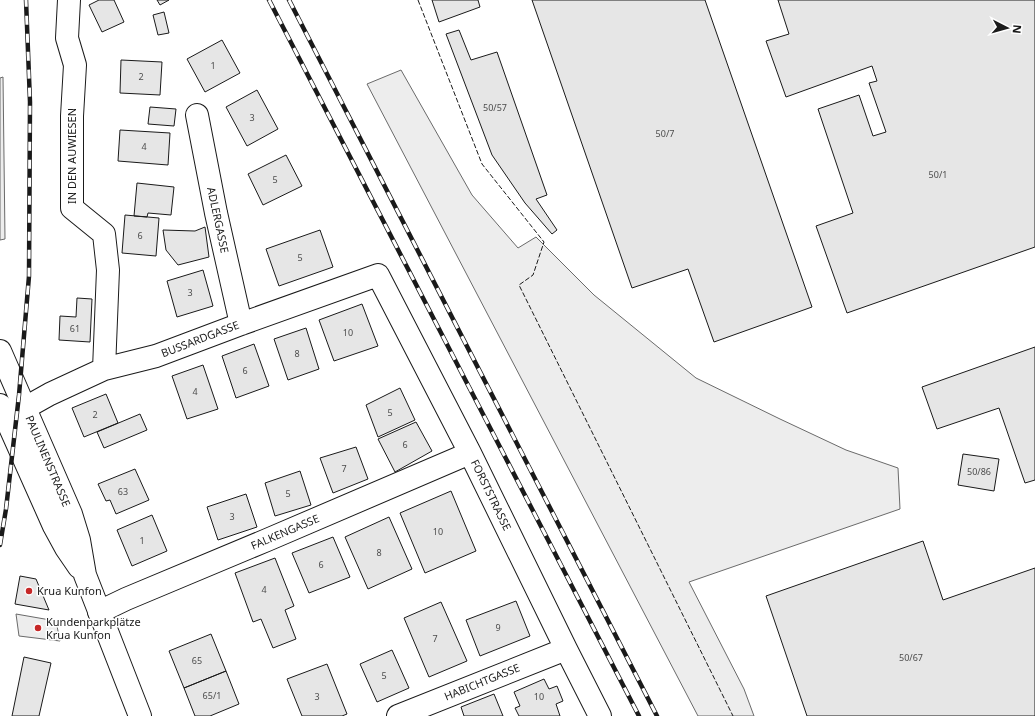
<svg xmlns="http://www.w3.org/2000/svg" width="1035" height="716" viewBox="0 0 1035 716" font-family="'Noto Sans',sans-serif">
  <rect width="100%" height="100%" fill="#fff"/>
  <path fill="#ededed" stroke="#6a6a6a" d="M401,70L472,195L518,248L536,237L594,295L696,378L780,419L846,450L898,468L900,509L689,582L744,689L754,716H698L367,84Z
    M3,77L5,239L0,240V78Z
    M16,614L56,621L60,641L19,636Z"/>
  <path fill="#e6e6e6" stroke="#1a1a1a" d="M99,0H114L124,22L102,32L89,5Z
    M157,0H169L160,5Z
    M432,0H478L480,7L439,22Z
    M532,0H705L812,307L714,342L688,269L632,288Z
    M778,0H1035V247L847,313L816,226L853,213L818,109L859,95L873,136L886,132L869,83L877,81L872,66L786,97L766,41L789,34Z
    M164,12L169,33L158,35L153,15Z
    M459,30L471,60L497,52L547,195L536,199L557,230L552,234L525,203L492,155L446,34Z
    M222,40L240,73L205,92L187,59Z
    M121,60L162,62L160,95L120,93Z
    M257,90L278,129L247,146L226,107Z
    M150,107L176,109L174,126L148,124Z
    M120,130L170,133L168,165L118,161Z
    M286,155L302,186L263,205L248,174Z
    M137,183L174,187L171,215L148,213L147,217L134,216Z
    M125,215L159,218L156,256L122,253Z
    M205,227L209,257L178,265L166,250L163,230L195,231Z
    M320,230L333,267L279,286L266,249Z
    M203,270L213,306L177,317L167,281Z
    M77,298L92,299L90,342L59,340L60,316L76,317Z
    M362,304L378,346L334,361L319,320Z
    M306,328L319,369L288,380L274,339Z
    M254,344L269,386L236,398L222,356Z
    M1035,347V480L1025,483L999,408L937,429L922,387Z
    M203,365L218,409L187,419L172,376Z
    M400,388L415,420L378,437L366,405Z
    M106,394L118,423L84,437L72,408Z
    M140,414L147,430L104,448L97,432Z
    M416,422L432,451L395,472L378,439Z
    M356,447L368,479L333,493L320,458Z
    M963,454L999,459L994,491L958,485Z
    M135,469L149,500L116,514L110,500L106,501L98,484Z
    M300,471L311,505L275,516L265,483Z
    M451,491L476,551L425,573L400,513Z
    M246,494L257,527L218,540L207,507Z
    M152,515L167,551L132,566L117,530Z
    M389,517L412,569L368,589L345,537Z
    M333,537L350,577L309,593L292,553Z
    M923,541L943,600L1035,568V716H807L766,596Z
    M275,558L294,606L285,610L296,639L273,648L261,619L253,622L235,573Z
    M20,576L36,579L49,610L15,604Z
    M516,601L530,636L480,656L466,620Z
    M441,602L467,661L429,677L404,618Z
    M211,634L226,671L184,688L169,651Z
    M392,650L409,688L377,702L360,664Z
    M24,657L51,663L39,716H12Z
    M327,664L347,714L342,716H302L287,679Z
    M226,671L239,704L210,716H195L184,688Z
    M544,679L549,689L557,686L563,701L556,704L560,716H519L515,708L520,706L514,692Z
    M494,694L503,716H464L461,707Z"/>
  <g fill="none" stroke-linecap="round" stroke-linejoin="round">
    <g stroke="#1a1a1a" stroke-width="24">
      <path id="minor" d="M69,0L67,38L75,65L72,116V208L104,234L108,270L104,369
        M197,115L216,213L241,324
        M25,408L50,394L104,369L156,356L241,324L378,275L470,453L566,649L600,716
        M99,612L126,599L267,540L470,453
        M398,716L566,649"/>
    </g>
    <g stroke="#1a1a1a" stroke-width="24">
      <path id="major" d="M0,351L71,514L79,540L85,575L140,716
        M0,405L54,526L66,548L79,567"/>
    </g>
    <use href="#minor" stroke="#fff" stroke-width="22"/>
    <use href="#major" stroke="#fff" stroke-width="22"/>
    <g stroke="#1a1a1a" stroke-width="4.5">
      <path id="rail" d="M269,0L639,716
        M289,0L657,716
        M0,545L6,509L19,395L29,276L30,102L26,0"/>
    </g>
    <use href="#rail" stroke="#fff" stroke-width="3" stroke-dasharray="9" stroke-linecap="butt"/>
    <path stroke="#1a1a1a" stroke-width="1" stroke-dasharray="5 2" stroke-linecap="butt" d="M418,0L482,164L544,242L533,275L519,285L733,716"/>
  </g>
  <g fill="#c62828" stroke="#fff" stroke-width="1.5">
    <circle cx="29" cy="591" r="4"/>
    <circle cx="38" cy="628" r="4"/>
  </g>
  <g text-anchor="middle" stroke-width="3" stroke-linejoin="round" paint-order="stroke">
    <g font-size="9" fill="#4d4d4d">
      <text x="213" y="69">1</text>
      <text x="141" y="80">2</text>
      <text x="495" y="111">50/57</text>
      <text x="252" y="121">3</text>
      <text x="665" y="137">50/7</text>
      <text x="144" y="150">4</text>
      <text x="938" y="178">50/1</text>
      <text x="275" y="183">5</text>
      <text x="140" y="239">6</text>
      <text x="300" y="261">5</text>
      <text x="190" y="296">3</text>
      <text x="75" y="332">61</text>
      <text x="348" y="336">10</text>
      <text x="297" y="357">8</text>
      <text x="245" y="374">6</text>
      <text x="195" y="395">4</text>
      <text x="390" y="416">5</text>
      <text x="95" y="418">2</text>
      <text x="405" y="448">6</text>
      <text x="344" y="472">7</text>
      <text x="979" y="475">50/86</text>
      <text x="123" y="495">63</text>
      <text x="288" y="497">5</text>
      <text x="232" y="520">3</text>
      <text x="438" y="535">10</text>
      <text x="142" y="544">1</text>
      <text x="379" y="556">8</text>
      <text x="321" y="568">6</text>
      <text x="264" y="593">4</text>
      <text x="498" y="631">9</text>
      <text x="435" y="642">7</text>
      <text x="911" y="661">50/67</text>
      <text x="197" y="664">65</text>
      <text x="384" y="679">5</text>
      <text x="212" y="699">65/1</text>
      <text x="317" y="700">3</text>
      <text x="539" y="700">10</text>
    </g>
    <g font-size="11" fill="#1a1a1a" stroke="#fff">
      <text transform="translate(72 156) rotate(-90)" y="4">IN DEN AUWIESEN</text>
      <text transform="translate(218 220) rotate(78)" y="4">ADLERGASSE</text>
      <text transform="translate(200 339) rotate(-21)" y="4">BUSSARDGASSE</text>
      <text transform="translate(48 461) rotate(67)" y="4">PAULINENSTRASSE</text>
      <text transform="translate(491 495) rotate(64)" y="4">FORSTSTRASSE</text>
      <text transform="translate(285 532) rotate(-23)" y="4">FALKENGASSE</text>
      <text transform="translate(482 682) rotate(-22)" y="4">HABICHTGASSE</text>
    </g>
    <g font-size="11" fill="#1a1a1a" stroke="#fff" text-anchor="start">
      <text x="37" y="595">Krua Kunfon</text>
      <text x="46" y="626">Kundenparkplätze<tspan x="46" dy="13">Krua Kunfon</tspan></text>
    </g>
  </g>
  <g transform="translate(1007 28) rotate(96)" stroke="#ffffff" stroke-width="3" paint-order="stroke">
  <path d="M0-3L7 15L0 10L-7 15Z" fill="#1a1a1a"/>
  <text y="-6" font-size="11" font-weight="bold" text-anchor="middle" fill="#1a1a1a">N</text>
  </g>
</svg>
